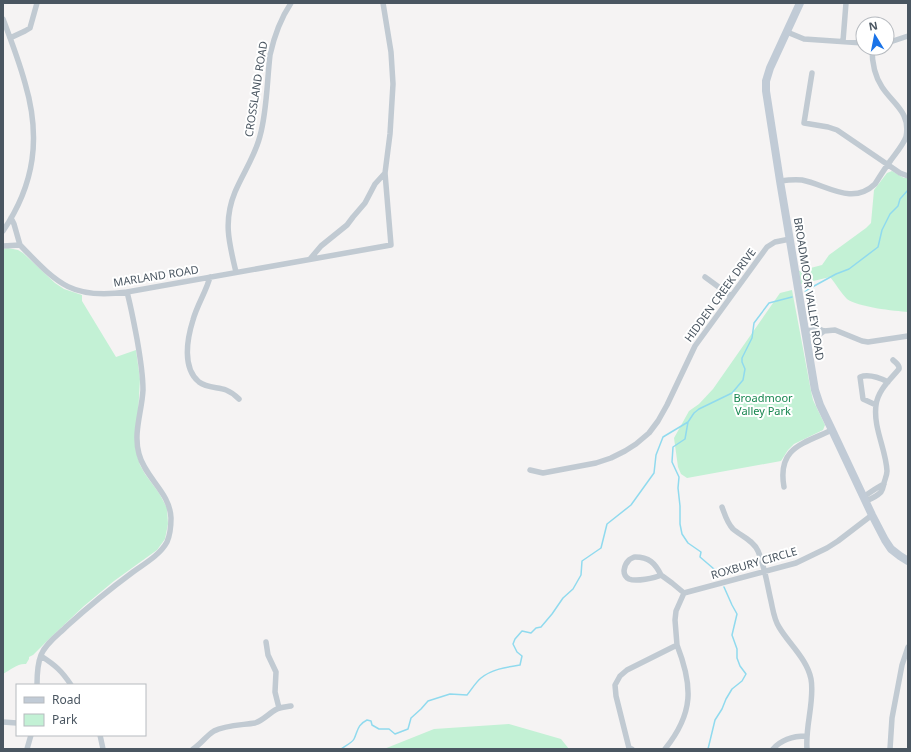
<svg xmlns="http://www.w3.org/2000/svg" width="911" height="752" viewBox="0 0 911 752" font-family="'Noto Sans',sans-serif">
  <rect width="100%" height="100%" fill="#f5f3f3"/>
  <path fill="#c3f1d5" d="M892,171L904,178H908V312C895,311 857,307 847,299C841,293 836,284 830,277L801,284L799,271L822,265L829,255L866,228L871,223L874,190L887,173Z
    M8,248L18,250L23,253L55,283L64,289L82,295V301L116,357L136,350L140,379L136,451L140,465L145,474L159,493L167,508L168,524L165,539L157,550L114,581L84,606L48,640L33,655L29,657V659L26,664C18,663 10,670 3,674V249Z
    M792,290L811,391L813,400L825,425L823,430L794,444L788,450L781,461L687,478L681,474L678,467L674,438L689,411L699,404L713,389L780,293Z
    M509,724L561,739L569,749H384L434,729Z"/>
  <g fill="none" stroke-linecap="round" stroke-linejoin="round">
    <path stroke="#90daee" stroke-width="1.5" d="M805,291L836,274L849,269L878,247L882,230L890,214L898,206L900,199L908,190
      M688,422L685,439L673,447L672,462L679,477L678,488L680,506V524L682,534L688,543L701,552L700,557L714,569L720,576
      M341,749C345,746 352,743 354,739C358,731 357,725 367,720L371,721L372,725L379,729H389L395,734L408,729L411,718L421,709L428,701L450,694L467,695C471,690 476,682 481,678C492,669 507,667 520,665L522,656L517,652L513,644L515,639L522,631L531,633L536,628L541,627L552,614L563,598L573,589L581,575L582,561L601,548L607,524L631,505L654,473L656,455L663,437L688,422L694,413L699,409L732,393L743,380L745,369L742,362V358L752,338L754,323L769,303L792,297
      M708,749L715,720L722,709L726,699L732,689L742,681L746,674L740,666L737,658V649L732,635L737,614L732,605L724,587"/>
    <path stroke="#c1cad2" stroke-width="5.5" d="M3,19C11,40 19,61 25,83C41,137 35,184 3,231
      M787,32L804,39L863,43
      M10,38L25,31L30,28L37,3
      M843,41L846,3
      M887,43L908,36
      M812,73L804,123L828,127L837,130L900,173L908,176
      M780,181C787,180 794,179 802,180C827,185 852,206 875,184C880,176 885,168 891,160C896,153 903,145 906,137C911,112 893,104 882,87C874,75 872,62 872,48
      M11,218L14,224L20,245
      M20,245C57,283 71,300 127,292L391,245L385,173L390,134L393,84L391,52L383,3
      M3,246L20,245
      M310,259L321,246L347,225L353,217L365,203L375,184L385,173
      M236,272C229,243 223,221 235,192C243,173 255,156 260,136C267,111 267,81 270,55C274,37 281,18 291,3
      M210,277C206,292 197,305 193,320C187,339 182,368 199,382C207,388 218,387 226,390C231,392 235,395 239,399
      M705,277L731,296
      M805,331L819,329L824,331L835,330L862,341L868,342L908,336
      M806,337L820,334L824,331
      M876,405L863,399L860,377C868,374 880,378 888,382
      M530,470L543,473L596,463L611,458L625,451L636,444L649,433L658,421L667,405L695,346L767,247L775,242L790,239
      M784,487C777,448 802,444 832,430
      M863,497C870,493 877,487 884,484
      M866,501C871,499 877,496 881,492C883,489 883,487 884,483C885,479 887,475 887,471C886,449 873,428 876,405C878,390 890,380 899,369C900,365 896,363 893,360
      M722,507C725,515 727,523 733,529C741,536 753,540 758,551C765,567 767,584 771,601C773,610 774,619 779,627C789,644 807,659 811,679C815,700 805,726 807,749
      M635,557C649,557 655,563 661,575C655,578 636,582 629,579C621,575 624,565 629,560C630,559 634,557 635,557Z
      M661,575L672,583L684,593
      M266,642L268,655L276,672L275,692L279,708
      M677,645L675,620L676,611L684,593L796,563L827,548L838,541L872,515
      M41,656C55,665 62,671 71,685
      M37,685C37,675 37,665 41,655C46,643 58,635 67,626C88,607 110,589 133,572C144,564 160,555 167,542C170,535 171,526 171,518C170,492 145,478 139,454C133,433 142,411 143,390C143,373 140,356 137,339C134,323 131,307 127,292
      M3,722L17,723
      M100,735L103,749
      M27,749L31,735
      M193,749C201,744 206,736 214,731C225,725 243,725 255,723C264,720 269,713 277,709C281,707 286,707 291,706
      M632,749L629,748L616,696L615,685L620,676L627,670L677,645C693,686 694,713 665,749
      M773,749C782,739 793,736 806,736
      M890,749L892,718L902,665L908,647"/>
    <path stroke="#c1cbd6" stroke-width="8" d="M800,3L770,68L766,81V91L780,181L815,390L820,405L832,430L872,515L885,540L891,549L900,556L908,561"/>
  </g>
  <g text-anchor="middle" stroke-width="4" stroke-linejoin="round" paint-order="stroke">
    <g font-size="11" fill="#4a5661" stroke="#fff">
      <text transform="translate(256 89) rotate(-81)" y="4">CROSSLAND ROAD</text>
      <text transform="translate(156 276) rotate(-9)" y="4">MARLAND ROAD</text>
      <text transform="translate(809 289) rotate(81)" y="4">BROADMOOR VALLEY ROAD</text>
      <text transform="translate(720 295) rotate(-54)" y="4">HIDDEN CREEK DRIVE</text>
      <text transform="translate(754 563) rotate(-16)" y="4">ROXBURY CIRCLE</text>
    </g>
    <g font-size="11" fill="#17864f" stroke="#fff">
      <text x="763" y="402">Broadmoor<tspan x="763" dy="13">Valley Park</tspan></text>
    </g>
  </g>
  <rect width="911" height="752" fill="none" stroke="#4a5661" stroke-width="8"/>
  <rect x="16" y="684" width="130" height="52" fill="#ffffff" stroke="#b7bbc0"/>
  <rect x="24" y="697" width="20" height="6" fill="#c1cbd6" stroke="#b7bbc0"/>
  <text x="52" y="704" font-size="12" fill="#4a5661">Road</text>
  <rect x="24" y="714" width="20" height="12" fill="#c3f1d5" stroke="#b7bbc0"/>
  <text x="52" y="724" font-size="12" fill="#4a5661">Park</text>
  <g transform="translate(875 36) rotate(350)"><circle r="19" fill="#ffffff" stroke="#b7bbc0"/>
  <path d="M0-3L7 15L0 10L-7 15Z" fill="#1a73e8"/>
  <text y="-6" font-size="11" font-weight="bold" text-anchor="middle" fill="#4a5661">N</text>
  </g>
</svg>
